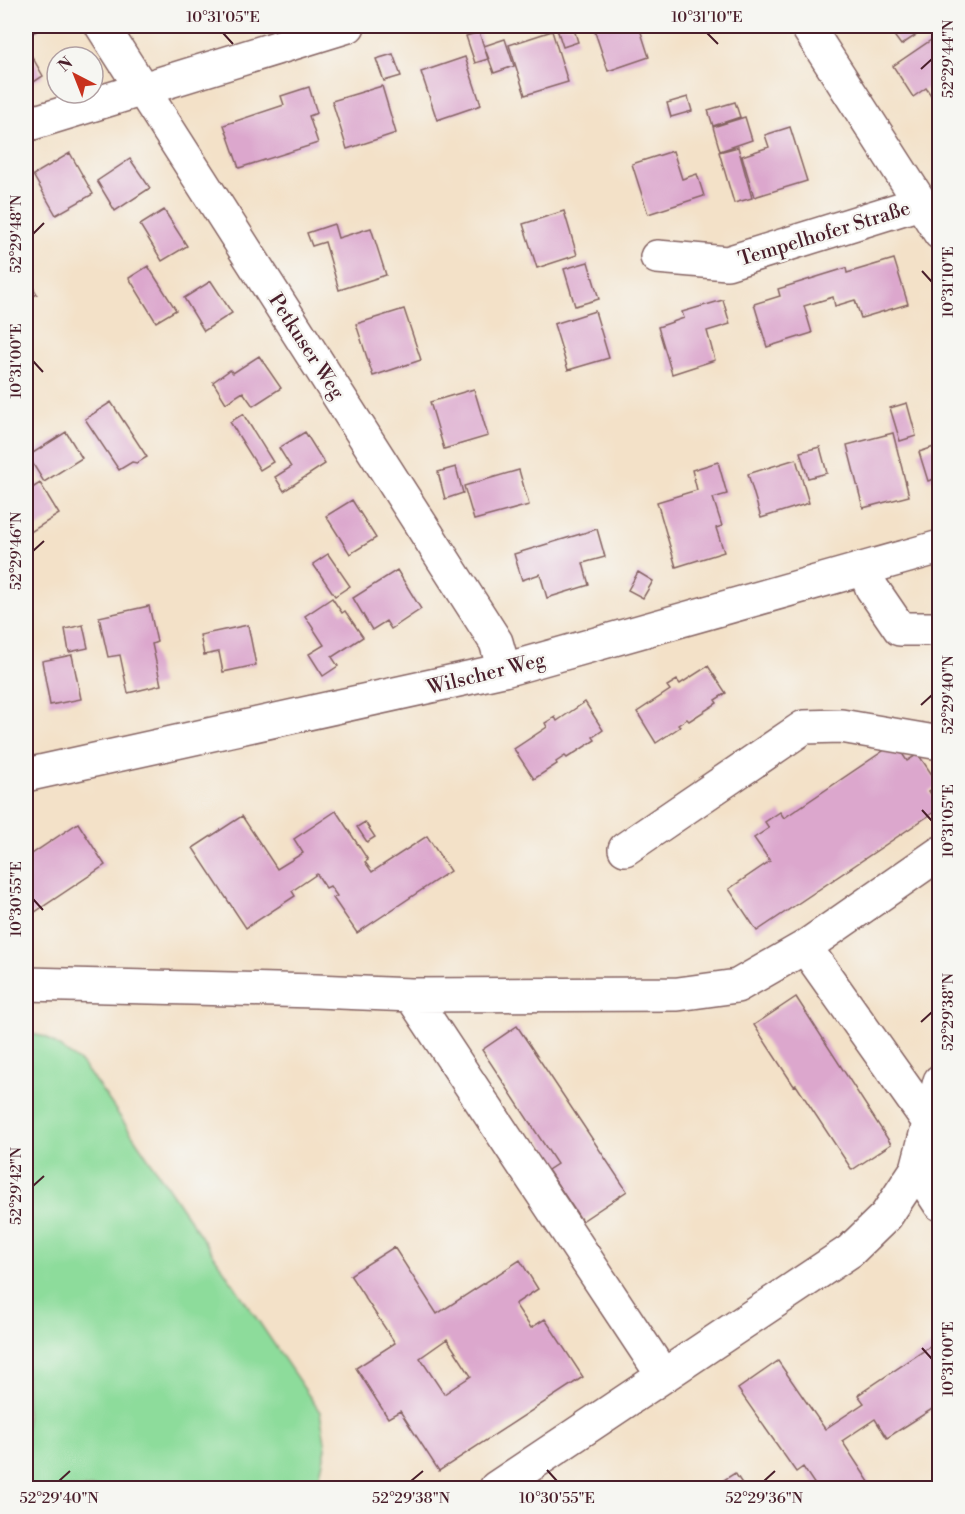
<svg xmlns="http://www.w3.org/2000/svg" width="965" height="1514" viewBox="0 0 965 1514" font-family="'Libre Bodoni',serif">
  <rect width="100%" height="100%" fill="#f6f6f2"/>
  <filter id="ink" filterUnits="userSpaceOnUse"><feTurbulence type="fractalNoise" baseFrequency=".0167" numOctaves="2"/><feDisplacementMap in="SourceGraphic" scale="12" xChannelSelector="R" yChannelSelector="G"/><feConvolveMatrix kernelMatrix="1 2 1 2 8 2 1 2 1" color-interpolation-filters="sRGB"/></filter>
  <filter id="wash" filterUnits="userSpaceOnUse"><feTurbulence type="fractalNoise" baseFrequency=".008" numOctaves="4" result="noise"/><feDisplacementMap in="SourceGraphic" scale="24" xChannelSelector="R" yChannelSelector="G"/><feGaussianBlur stdDeviation="1.35" result="paint"/><feColorMatrix in="noise" values="0 0 0 0 0 0 0 0 0 0 0 0 0 0 0 0 0 1.4 0 .05"/><feComposite in="paint" operator="in"/></filter>
  <g filter="url(#wash)">
    <rect width="100%" height="100%" fill="#f3e1c8"/>
    <path fill="#8ddc9b" stroke="#6c7e63" stroke-width="1.5" d="M26,1033L46,1037L82,1064L106,1096L320,1412L326,1448L317,1488H26Z"/>
    <g id="blocks">
      <path fill="#dca7cd" fill-rule="evenodd" d="M26,26H45L27,36Z
        M556,26H573L578,42L563,47Z
        M593,26H639L649,57L608,71Z
        M887,26H917L921,32L901,45Z
        M552,31L568,82L525,95L509,45Z
        M479,32L488,59L475,63L466,36Z
        M940,34V108L926,88L913,97L893,66Z
        M505,39L514,66L494,73L484,46Z
        M26,46L43,76L26,87Z
        M393,54L401,76L384,81L376,59Z
        M465,57L481,105L437,120L421,72Z
        M382,86L396,133L347,149L332,101Z
        M309,87L317,113L309,116L318,143L239,168L224,125L284,105L281,96Z
        M688,97L692,111L671,117L667,103Z
        M735,102L740,117L713,126L708,110Z
        M745,117L752,140L720,151L713,127Z
        M790,127L807,181L754,197L742,156L769,147L765,135Z
        M738,147L752,198L734,203L719,152Z
        M673,151L682,179L697,174L704,196L648,214L632,164Z
        M70,153L93,194L56,215L33,175Z
        M130,159L150,188L115,211L97,181Z
        M164,210L187,246L162,261L140,225Z
        M564,211L577,255L537,268L523,224Z
        M334,224L338,238L371,228L386,275L339,290L325,242L312,246L307,233Z
        M894,259L908,304L861,318L855,300L835,306L833,297L804,306L812,333L767,347L754,304L780,296L778,289L846,268L847,273Z
        M588,262L599,299L575,306L564,269Z
        M148,266L176,310L156,322L129,278Z
        M26,276L37,294L26,301Z
        M211,281L232,313L204,331L184,298Z
        M723,300L730,324L707,331L715,360L672,374L658,327L684,318L682,312Z
        M404,309L421,360L373,376L356,324Z
        M595,311L609,358L568,370L554,324Z
        M259,356L281,388L253,406L243,392L226,403L213,382L230,370L233,373Z
        M474,389L488,436L444,449L430,402Z
        M111,402L147,457L137,463L132,462L119,470L85,419Z
        M907,403L916,436L900,441L890,408Z
        M243,414L273,462L260,470L230,422Z
        M66,432L82,458L44,482L28,456Z
        M305,432L325,464L284,491L275,477L291,467L279,448Z
        M893,433L909,496L863,508L847,445Z
        M820,447L827,473L808,478L800,452Z
        M934,447L940,465V477L928,481L919,452Z
        M796,459L809,503L761,518L748,474Z
        M718,462L727,494L713,498L722,526L716,528L724,552L676,567L657,502L697,490L692,470Z
        M456,467L463,493L445,499L438,472Z
        M519,470L529,505L474,520L464,486Z
        M40,483L59,514L26,535V492Z
        M352,500L376,538L350,554L326,516Z
        M597,529L605,557L583,563L589,585L547,598L540,574L522,580L514,554Z
        M328,554L350,586L335,596L313,564Z
        M397,570L421,609L391,629L386,621L372,630L353,598Z
        M638,572L653,581L643,598L628,590Z
        M332,598L342,613L345,611L363,637L332,657L338,666L323,676L309,654L324,645L305,616Z
        M149,606L157,642L152,644L161,685L128,693L120,655L108,657L99,617Z
        M83,625L88,648L69,652L65,629Z
        M248,625L256,665L223,672L219,652L204,655L200,635Z
        M72,655L81,699L50,705L42,661Z
        M708,666L726,693L715,700L717,703L689,721L687,719L678,725L680,727L656,743L637,712L670,690L667,686L677,680L680,684Z
        M585,702L603,730L593,737L595,740L567,758L565,756L556,762L557,764L534,779L514,749L547,727L545,723L555,717L557,721Z
        M895,743L907,761L918,754L939,785L929,791L940,808L757,931L729,889L770,861L754,838L769,828L765,822L780,812L784,818Z
        M336,811L368,860L365,862L372,872L427,836L450,871L357,933L333,898L337,896L330,886L326,888L317,874L292,891L295,896L246,928L193,848L242,816L277,869L303,853L294,839Z
        M365,822L375,837L367,842L357,827Z
        M78,823L105,865L26,918V858Z
        M796,997L891,1144L852,1170L796,1085L794,1086L754,1025Z
        M517,1026L627,1191L582,1221L548,1170L557,1164L482,1050Z
        M394,1247L437,1314L520,1260L538,1289L515,1304L531,1328L545,1319L583,1377L439,1471L400,1411L388,1418L356,1368L395,1343L350,1275ZM447,1339L471,1376L444,1394L420,1358Z
        M940,1340V1404L887,1438L875,1419L842,1441L873,1488H817L803,1467L796,1472L738,1389L778,1361L825,1429L864,1403L858,1395Z
        M735,1473L745,1488H711Z"/>
    </g>
  </g>
  <g filter="url(#ink)">
    <use href="#blocks" fill-opacity="0" stroke="#856362" stroke-width="1.5"/>
    <g fill="none" stroke-linecap="round" stroke-linejoin="round">
      <g stroke="#856362" stroke-width="36">
        <path id="minor" d="M102,26L496,642L504,670
          M807,26L940,233
          M26,125L348,26
          M657,257L727,263L920,203
          M865,570L872,588L900,629H940
          M26,775L504,670L940,547
          M625,849L804,727L841,726L940,743
          M805,947L929,1122
          M26,984L316,991L411,995L678,994L737,986L805,947L940,853
          M411,995L654,1362
          M917,1169L940,1204
          M496,1488L850,1251L886,1216L917,1169L940,1081"/>
      </g>
      <use href="#minor" stroke="#fff" stroke-width="33"/>
    </g>
  </g>
  <path fill="none" stroke="#4a1f2b" stroke-width="2" d="M223,33L233,44M707,33L718,44M921,69L932,59M33,234L44,223M922,271L932,282M33,361L43,372M33,551L44,541M921,705L932,695M922,810L932,821M33,899L43,910M921,1022L932,1012M33,1186L44,1176M922,1348L932,1359M547,1470L557,1481M59,1481L70,1471M411,1481L423,1471M764,1481L775,1471"/>
  <g text-anchor="middle" stroke-width="5" stroke-linejoin="round" paint-order="stroke">
    <g font-size="20" fill="#4a1f2b" stroke="#f6f6f2">
      <text transform="translate(824 233) rotate(-17)" y="7">Tempelhofer Straße</text>
      <text transform="translate(307 346) rotate(57)" y="7">Petkuser Weg</text>
      <text transform="translate(486 673) rotate(-14)" y="7">Wilscher Weg</text>
    </g>
  </g>
  <rect width="965" height="1514" fill="none" stroke="#f6f6f2" stroke-width="66"/>
  <g transform="translate(75 75) rotate(318)"><circle r="28" fill="#f6f6f2" stroke="#b1a0a2" stroke-width="1.5"/>
  <path d="M0-4.5L10 22L0 15L-10 22Z" fill="#c8321e"/>
  <text y="-9" font-size="16" font-weight="bold" text-anchor="middle" fill="#4a1f2b">N</text>
  </g>
  <rect x="33" y="33" width="899" height="1448" fill="none" stroke="#4a1f2b" stroke-width="2"/>
  <g font-size="15" text-anchor="middle" fill="#4a1f2b">
    <text x="223" y="22">10°31'05"E</text>
    <text x="707" y="22">10°31'10"E</text>
    <text transform="translate(948 59) rotate(-90)" y="5">52°29'44"N</text>
    <text transform="translate(16 234) rotate(-90)" y="5">52°29'48"N</text>
    <text transform="translate(948 282) rotate(-90)" y="5">10°31'10"E</text>
    <text transform="translate(16 361) rotate(-90)" y="5">10°31'00"E</text>
    <text transform="translate(16 551) rotate(-90)" y="5">52°29'46"N</text>
    <text transform="translate(948 695) rotate(-90)" y="5">52°29'40"N</text>
    <text transform="translate(948 821) rotate(-90)" y="5">10°31'05"E</text>
    <text transform="translate(16 899) rotate(-90)" y="5">10°30'55"E</text>
    <text transform="translate(948 1012) rotate(-90)" y="5">52°29'38"N</text>
    <text transform="translate(16 1186) rotate(-90)" y="5">52°29'42"N</text>
    <text transform="translate(948 1359) rotate(-90)" y="5">10°31'00"E</text>
    <text x="59" y="1503">52°29'40"N</text>
    <text x="411" y="1503">52°29'38"N</text>
    <text x="557" y="1503">10°30'55"E</text>
    <text x="764" y="1503">52°29'36"N</text>
  </g>
</svg>
